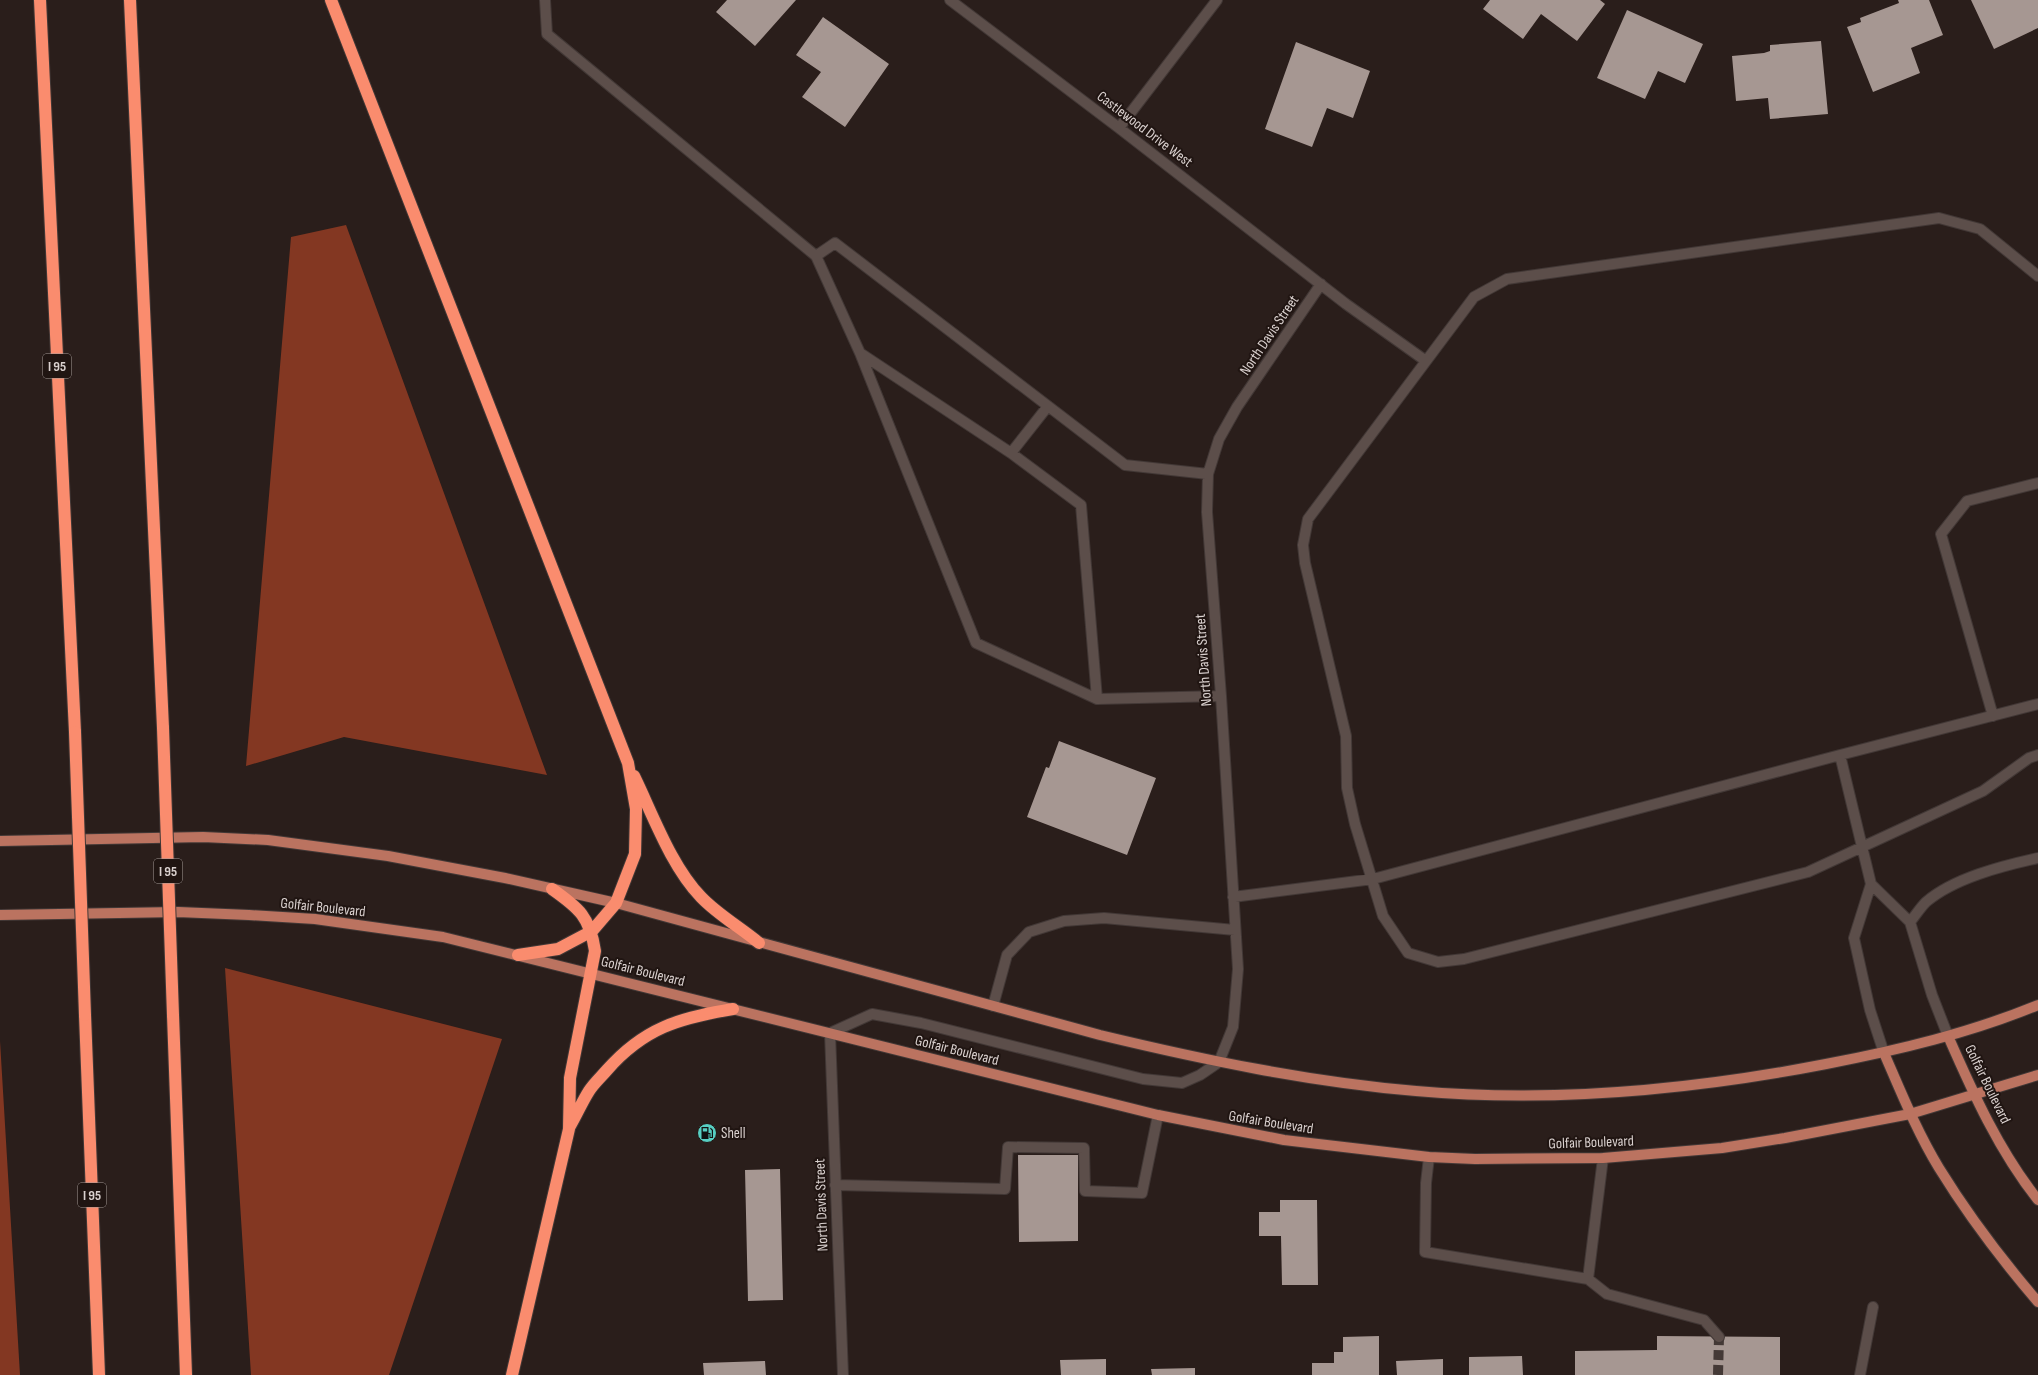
<svg xmlns="http://www.w3.org/2000/svg" width="2038" height="1375" viewBox="0 0 2038 1375" font-family="'Sofia Sans Condensed',sans-serif">
  <rect width="100%" height="100%" fill="#2a1e1b"/>
  <path fill="#833722" d="M346,225L547,775L344,737L246,766L291,237Z
    M225,968L502,1039L389,1375H251Z
    M0,1041L20,1375H0Z"/>
  <path fill="#a69792" d="M727,0H796L755,46L716,12Z
    M1490,0H1600L1605,4L1577,41L1541,14L1523,39L1483,9Z
    M1898,0H1929L1943,35L1911,48L1920,73L1873,92L1847,27L1861,22L1860,18L1899,3Z
    M1971,0H2038V28L1994,49Z
    M1627,10L1703,44L1685,83L1658,71L1645,99L1597,78Z
    M823,17L889,64L845,127L802,97L821,72L796,55Z
    M1821,41L1828,114L1770,119L1768,98L1736,101L1732,56L1764,53L1770,51V45Z
    M1296,42L1370,71L1353,118L1327,108L1312,147L1265,129Z
    M1059,741L1156,778L1127,855L1027,817L1046,767L1049,768Z
    M1018,1155H1078V1241L1019,1242Z
    M780,1169L783,1300L748,1301L745,1170Z
    M1280,1200H1317L1318,1285H1282L1281,1236H1259V1212H1280Z
    M1379,1336V1375H1312V1363H1334V1352H1343V1337Z
    M1657,1336L1780,1337V1375H1575V1351L1657,1350Z
    M1522,1356L1523,1375H1469V1357Z
    M1106,1359V1375H1061L1060,1360Z
    M1443,1359V1375H1397L1396,1361Z
    M765,1361L766,1375H704L703,1363Z
    M1195,1368V1375H1152L1151,1369Z"/>
  <g fill="none" stroke-linecap="round" stroke-linejoin="round">
    <path stroke="#443936" stroke-width="10" stroke-dasharray="10 5" stroke-linecap="butt" d="M1718,1375L1719,1337"/>
    <g stroke="#423836" stroke-width="12">
      <path id="minor" d="M545,0L547,34L816,256L860,353L976,643L1097,699L1221,696
        M950,0L1119,128L1346,304L1426,361
        M1119,128L1217,0
        M816,256L835,243L1125,465L1208,474
        M2038,276L1980,229L1939,218L1507,279L1474,297L1308,519L1303,545L1305,563L1346,736L1347,788L1355,824L1383,916L1408,953L1438,962L1464,959L1808,872L1983,791L2029,758L2038,755
        M860,353L1011,453L1081,505L1097,699
        M1011,453L1048,406
        M1993,716L1941,534L1967,501L2038,483
        M1871,884L1910,922L1932,995L1948,1036
        M1233,897L1373,879L1840,755
        M1910,922C1915,916 1920,908 1926,902C1954,878 2002,866 2038,858
        M993,1006L1007,955L1029,932L1064,921L1104,918L1235,930
        M1884,1053L1870,1010L1854,938L1871,884L1840,755L2038,704
        M1429,1157L1426,1183L1425,1252L1588,1279
        M1603,1158L1588,1279L1607,1294L1704,1320L1719,1337
        M835,1185L1005,1189L1008,1147L1084,1148L1085,1191L1142,1193L1158,1115
        M843,1375L830,1033L872,1014L921,1023L1143,1079L1182,1083L1200,1075L1219,1062L1233,1027L1238,969L1221,696L1207,512L1208,474L1219,439L1237,407L1321,284
        M1860,1375L1873,1307"/>
    </g>
    <g stroke="#423836" stroke-width="12">
      <path id="major" d="M0,841L203,837L268,840L388,856L505,878L616,903L1100,1035C1204,1060 1310,1082 1416,1091C1552,1103 1692,1090 1826,1064C1899,1050 1970,1033 2038,1005
        M0,915L178,912L249,915L315,919L443,937L1158,1115L1284,1140L1429,1157L1475,1159L1603,1158L1722,1148L1785,1138L1910,1114L2038,1075
        M1948,1036C1973,1093 1999,1151 2038,1200
        M1884,1053C1901,1092 1917,1132 1939,1168C1968,1215 2002,1260 2038,1302"/>
    </g>
    <g stroke="#423836" stroke-width="14">
      <path id="highway" d="M40,0L75,732
        M130,0L163,728
        M331,0L628,763L636,809L635,854L616,903L592,931L558,949L518,955
        M634,776C653,815 671,866 701,897C717,914 741,928 759,943
        M85,1015L99,1375
        M173,1015L186,1375
        M570,1126C577,1114 582,1102 589,1091C594,1083 601,1077 607,1070C644,1028 679,1018 733,1009
        M512,1375L569,1129L570,1078L595,951C590,917 579,908 552,889"/>
    </g>
    <use href="#minor" stroke="#5c4e4a" stroke-width="10"/>
    <use href="#major" stroke="#bb7360" stroke-width="10"/>
    <use href="#highway" stroke="#fa8c6e" stroke-width="12"/>
    <g stroke="#423836" stroke-width="14" stroke-linecap="butt">
      <path id="highway-bridge" d="M163,728L173,1015
        M75,732L85,1015"/>
    </g>
    <use href="#highway-bridge" stroke="#fa8c6e" stroke-width="12"/>
  </g>
  <defs>
    <g id="fuel-disc" transform="scale(1)"><circle r="9.5" fill="#57cec2" stroke="#201512"/><path d="M-5.5-6h7V0h2V4h1.3V-2.5L3-4.5l.8-.8L6-3V5H2.5V1h-1V6h-7ZM-4.2-4.7v3.2H.2V-4.7Z" fill="#111"/></g>
  </defs>
  <g fill-rule="evenodd">
    <use href="#fuel-disc" x="707" y="1133"/>
  </g>
  <g text-anchor="middle" stroke-width="4" stroke-linejoin="round" paint-order="stroke">
    <g fill="#201512" stroke="#a29996" stroke-width="1">
      <rect x="43" y="354" width="28" height="24" rx="3"/>
      <rect x="154" y="859" width="28" height="24" rx="3"/>
      <rect x="78" y="1183" width="28" height="24" rx="3"/>
    </g>
    <g font-size="14" font-weight="bold" fill="#dad1cf">
      <text x="57" y="371">I 95</text>
      <text x="168" y="876">I 95</text>
      <text x="92" y="1200">I 95</text>
    </g>
    <g font-size="15" fill="#dad1cf" stroke="#201512">
      <text transform="translate(1145 129) rotate(37)" y="5">Castlewood Drive West</text>
      <text transform="translate(1269 335) rotate(-56)" y="5">North Davis Street</text>
      <text transform="translate(1203 660) rotate(-94)" y="5">North Davis Street</text>
      <text transform="translate(323 907) rotate(6)" y="5">Golfair Boulevard</text>
      <text transform="translate(643 971) rotate(14)" y="5">Golfair Boulevard</text>
      <text transform="translate(957 1050) rotate(14)" y="5">Golfair Boulevard</text>
      <text transform="translate(1988 1084) rotate(64)" y="5">Golfair Boulevard</text>
      <text transform="translate(1271 1122) rotate(9)" y="5">Golfair Boulevard</text>
      <text transform="translate(1591 1142) rotate(-2)" y="5">Golfair Boulevard</text>
      <text transform="translate(821 1205) rotate(-92)" y="5">North Davis Street</text>
    </g>
    <g font-size="15" fill="#dad1cf" stroke="#201512" text-anchor="start">
      <text x="721" y="1138">Shell</text>
    </g>
  </g>
</svg>
